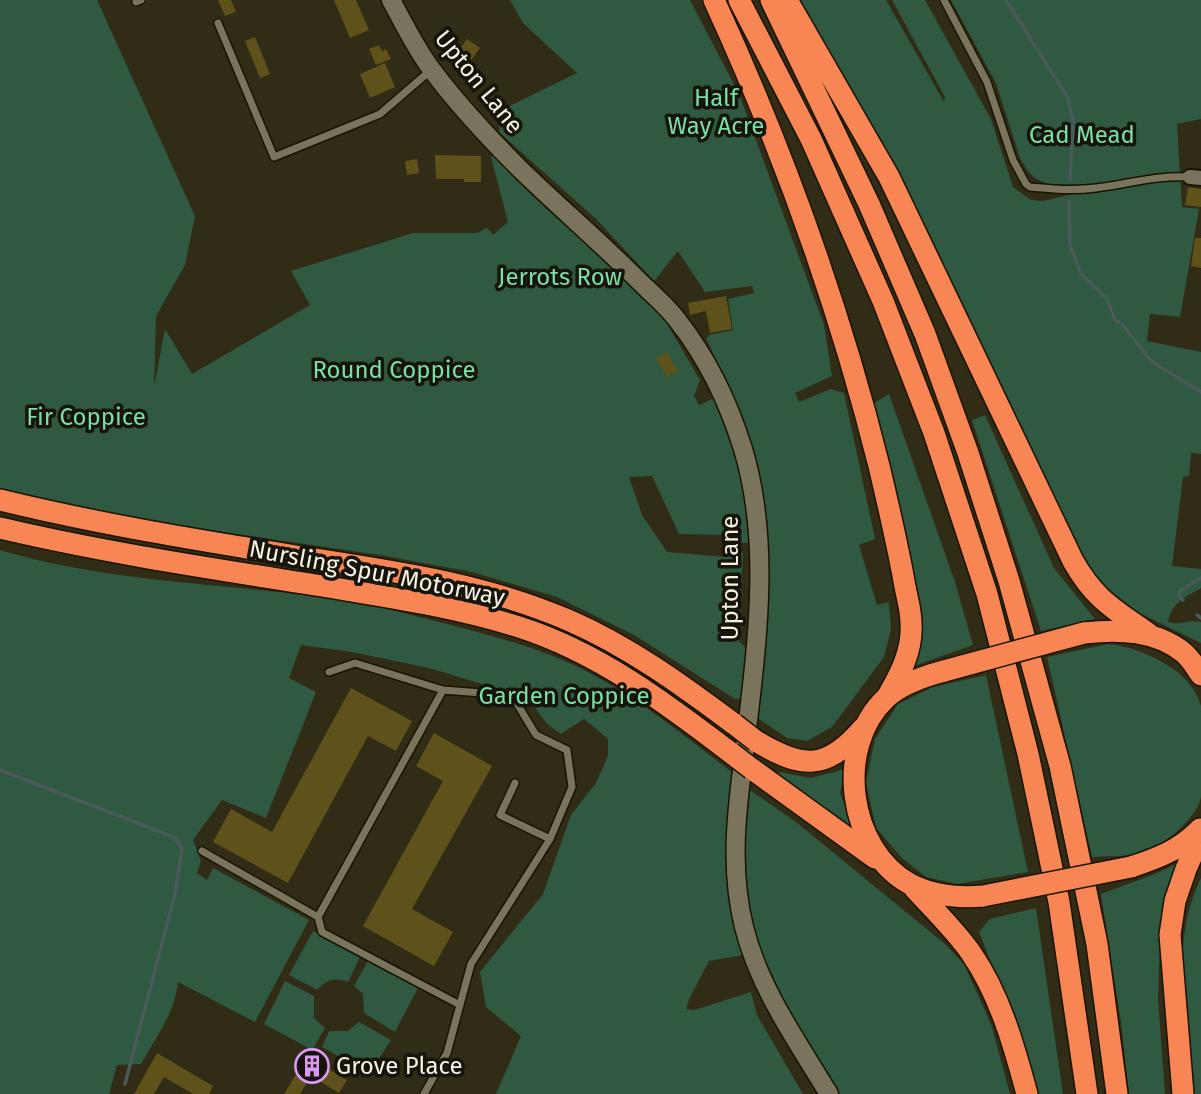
<svg xmlns="http://www.w3.org/2000/svg" width="1201" height="1094" viewBox="0 0 1201 1094" font-family="'Fira Sans',sans-serif">
  <rect width="100%" height="100%" fill="#312c16"/>
  <path fill="#2f5941" d="M0,0H97L195,216L185,265L156,316L154,387L165,329L192,374L310,305L291,271L413,233H477L487,228L493,235L508,222L491,157L497,151L569,219L663,317L700,380L694,396L699,405L717,397L737,447L753,543H725V535L679,534L652,476L629,477L642,515L667,552L725,557L726,553H743L738,640L749,651L745,698L735,699L634,635L557,597L472,572L380,555L88,512L0,490Z
    M510,0H690L739,94L824,325L832,376L795,393L799,402L831,389L844,393L875,539L859,545L877,605L889,602L891,630L884,657L832,727L807,741L787,738L753,715C759,646 774,564 763,495C757,459 740,422 725,389C717,371 717,357 706,339L709,335L733,330L728,299L754,293L752,286L705,292L678,251L654,281L595,218L500,133L497,112L577,73L523,23Z
    M797,0H886L944,102L945,97L892,0H925L991,119L1013,187L1031,200L1043,201L1073,194V185L1047,184L1035,178L1027,170L1020,158L996,83L951,0H1201V119L1177,124L1182,207L1199,209L1180,317L1150,314L1147,341L1201,352V454L1191,453L1189,476L1183,477L1172,566L1201,569V588C1186,597 1171,603 1168,622C1180,626 1189,619 1201,622V643L1121,604L1090,575Z
    M889,394L955,582L973,645L911,667L871,405Z
    M985,415L1054,568L1095,619L1041,631L972,420Z
    M0,550C118,585 241,583 361,603C382,607 403,613 423,618C466,629 509,639 550,655C619,681 679,732 737,776L743,955L709,961L689,999L686,1009L694,1010L751,992L757,1015L803,1094H496L521,1036L486,1007L480,972L543,894L571,815L596,783L608,756V739L584,719L561,734L547,724L532,704L482,684L429,668L352,652L301,645L289,678L316,692L266,818L222,800L193,840L201,861L197,873L207,880L213,868L309,920L255,1022L178,982C175,1013 156,1037 141,1064L117,1065L109,1094H0Z
    M1108,644C1141,647 1192,670 1201,706C1201,719 1201,736 1201,749C1201,764 1201,782 1201,797C1197,819 1161,848 1140,853C1125,857 1107,856 1092,857L1047,657Z
    M986,675L1028,872L957,884L926,877L902,858L876,828L866,782L875,739L898,704L933,687Z
    M845,769L840,793L857,834L827,810L781,778L779,772L811,778Z
    M750,790L796,822L945,944L964,964L991,1024L1010,1094H835C794,1025 745,953 742,870C741,843 745,817 750,790Z
    M1176,864L1160,937L1158,999L1165,1094H1129L1121,1022L1101,894L1155,874Z
    M1201,878V1094H1194C1187,1024 1168,944 1201,878Z
    M1036,908L1063,1094H1029L1006,1001L979,932L990,919Z
    M313,931L360,957L348,982C334,977 327,980 317,990L289,975Z
    M368,961L418,988L395,1032L364,1013L363,994L354,986Z
    M285,981L314,996V1018L325,1028L312,1050L264,1024Z
    M359,1022L391,1040L369,1074L322,1047L329,1031H348Z"/>
  <g fill="none" stroke-linecap="round" stroke-linejoin="round">
    <path stroke="#4a5959" stroke-width="3.5" d="M1006,0L1068,98L1073,121L1070,180
      M1069,201L1070,245L1081,274L1107,299L1115,320L1123,325L1151,361L1201,392
      M1183,600L1179,597L1180,591L1201,578
      M1197,615L1201,618
      M0,770L166,834L175,838L182,848L175,894L125,1084"/>
  </g>
  <path fill="#5e521a" d="M218,0H231L236,12L225,16Z
    M334,0H356L369,30L350,38Z
    M255,37L270,74L260,78L245,41Z
    M467,39L480,48L468,64L466,63L464,66L453,58Z
    M379,45L382,51L386,49L391,59L376,65L369,49Z
    M385,63L395,87L370,98L360,74Z
    M435,155L481,156V182H464V179H436Z
    M417,159L419,173L407,175L405,161Z
    M1188,187L1201,189V207L1185,205Z
    M1195,238H1201V268L1191,266Z
    M726,296L732,329L710,333L706,311L690,315L688,303Z
    M667,352L678,371L667,377L656,358Z
    M351,688L412,721L396,751L368,736L288,883L213,842L231,809L272,832Z
    M434,733L492,766L412,909L453,932L434,966L363,926L443,781L416,766Z
    M157,1053L213,1086L209,1094H193L164,1077L154,1094H134Z
    M307,1056L347,1080L339,1093L311,1076L300,1094H284Z"/>
  <g fill="none" stroke-linecap="round" stroke-linejoin="round">
    <g stroke="#191401" stroke-width="10">
      <path id="service" d="M944,0L987,82L1013,160L1026,184L1030,187C1053,189 1074,191 1096,188C1128,184 1157,175 1190,177
        M136,2L141,0
        M218,23L274,157L380,114L431,70
        M329,672L355,663L443,690L482,693L516,702L536,735L567,750L572,787L550,839L471,964L447,1053L424,1094
        M443,690L318,917L322,932L460,1005
        M515,783L500,815L550,839
        M202,851L318,917"/>
    </g>
    <g stroke="#191401" stroke-width="18">
      <path id="minor" d="M1190,177L1201,178"/>
    </g>
    <g stroke="#191401" stroke-width="21">
      <path id="tertiary" d="M391,0C404,24 416,49 432,70C458,105 489,138 520,169C559,207 600,242 638,280C651,293 667,306 678,321C707,358 729,404 743,449C772,545 756,649 745,747C737,807 729,867 744,927C759,988 797,1041 829,1094"/>
    </g>
    <g stroke="#191401" stroke-width="24">
      <path id="motorway" d="M714,0C783,150 839,306 879,466C888,504 897,542 904,581C906,594 911,609 911,623C913,650 900,675 887,697
        M739,0L811,139L883,301L934,433L987,594L1028,754L1059,902L1087,1094
        M771,0L869,204L925,334L968,453L1009,581L1060,766L1097,944L1117,1094
        M787,0L889,177L1073,561C1095,600 1114,609 1149,634
        M0,500C98,524 197,540 296,556C391,571 479,582 568,620C628,646 682,685 734,724
        M0,528C106,553 215,569 322,586C388,597 456,607 519,627C598,652 667,704 731,753
        M1084,633C1119,629 1156,630 1184,653C1191,659 1196,668 1201,675
        M944,671C925,676 901,684 886,698C834,747 848,850 910,884C933,896 958,898 983,896
        M756,741C802,769 826,771 863,728
        M752,769L875,858
        M1131,867C1158,858 1180,850 1200,829
        M914,888C933,909 955,930 971,953C1000,995 1014,1046 1027,1094
        M1183,1094L1170,935L1175,901L1186,869L1201,835"/>
    </g>
    <use href="#service" stroke="#79745b" stroke-width="7"/>
    <use href="#minor" stroke="#79745b" stroke-width="14"/>
    <use href="#tertiary" stroke="#79745b" stroke-width="18"/>
    <use href="#motorway" stroke="#f88554" stroke-width="21"/>
    <g stroke="#191401" stroke-width="24" stroke-linecap="butt">
      <path id="motorway-bridge" d="M944,671L1084,633
        M734,724L756,741
        M731,753L752,769
        M983,896L1131,867"/>
    </g>
    <use href="#motorway-bridge" stroke="#f88554" stroke-width="21"/>
  </g>
  <defs>
    <g id="building-ring" transform="scale(1.75)"><circle r="9.5" fill="#17150b" stroke="#dc99f4" stroke-width="1.5"/><path d="M-4-6H4V6H1V3H-1V6H-4ZM-2.5-4.3h1.7v1.8h-1.7ZM.8-4.3h1.7v1.8H.8ZM-2.5-1h1.7V.8h-1.7ZM.8-1h1.7V.8H.8Z" fill="#dc99f4"/></g>
  </defs>
  <g fill-rule="evenodd">
    <use href="#building-ring" x="312" y="1066"/>
  </g>
  <g text-anchor="middle" stroke-width="7" stroke-linejoin="round" paint-order="stroke">
    <g font-size="24" fill="#f5f2e4" stroke="#17150b">
      <text transform="translate(479 82) rotate(51)" y="8">Upton Lane</text>
      <text transform="translate(377 573) rotate(11)" y="8">Nursling Spur Motorway</text>
      <text transform="translate(730 578) rotate(-90)" y="8">Upton Lane</text>
    </g>
    <g font-size="24" fill="#7adea6" stroke="#17150b">
      <text x="716" y="106">Half<tspan x="716" dy="28">Way Acre</tspan></text>
      <text x="1082" y="143">Cad Mead</text>
      <text x="560" y="285">Jerrots Row</text>
      <text x="394" y="378">Round Coppice</text>
      <text x="86" y="425">Fir Coppice</text>
      <text x="564" y="704">Garden Coppice</text>
    </g>
    <g font-size="24" fill="#f5f2e4" stroke="#17150b" text-anchor="start">
      <text x="336" y="1074">Grove Place</text>
    </g>
  </g>
</svg>
